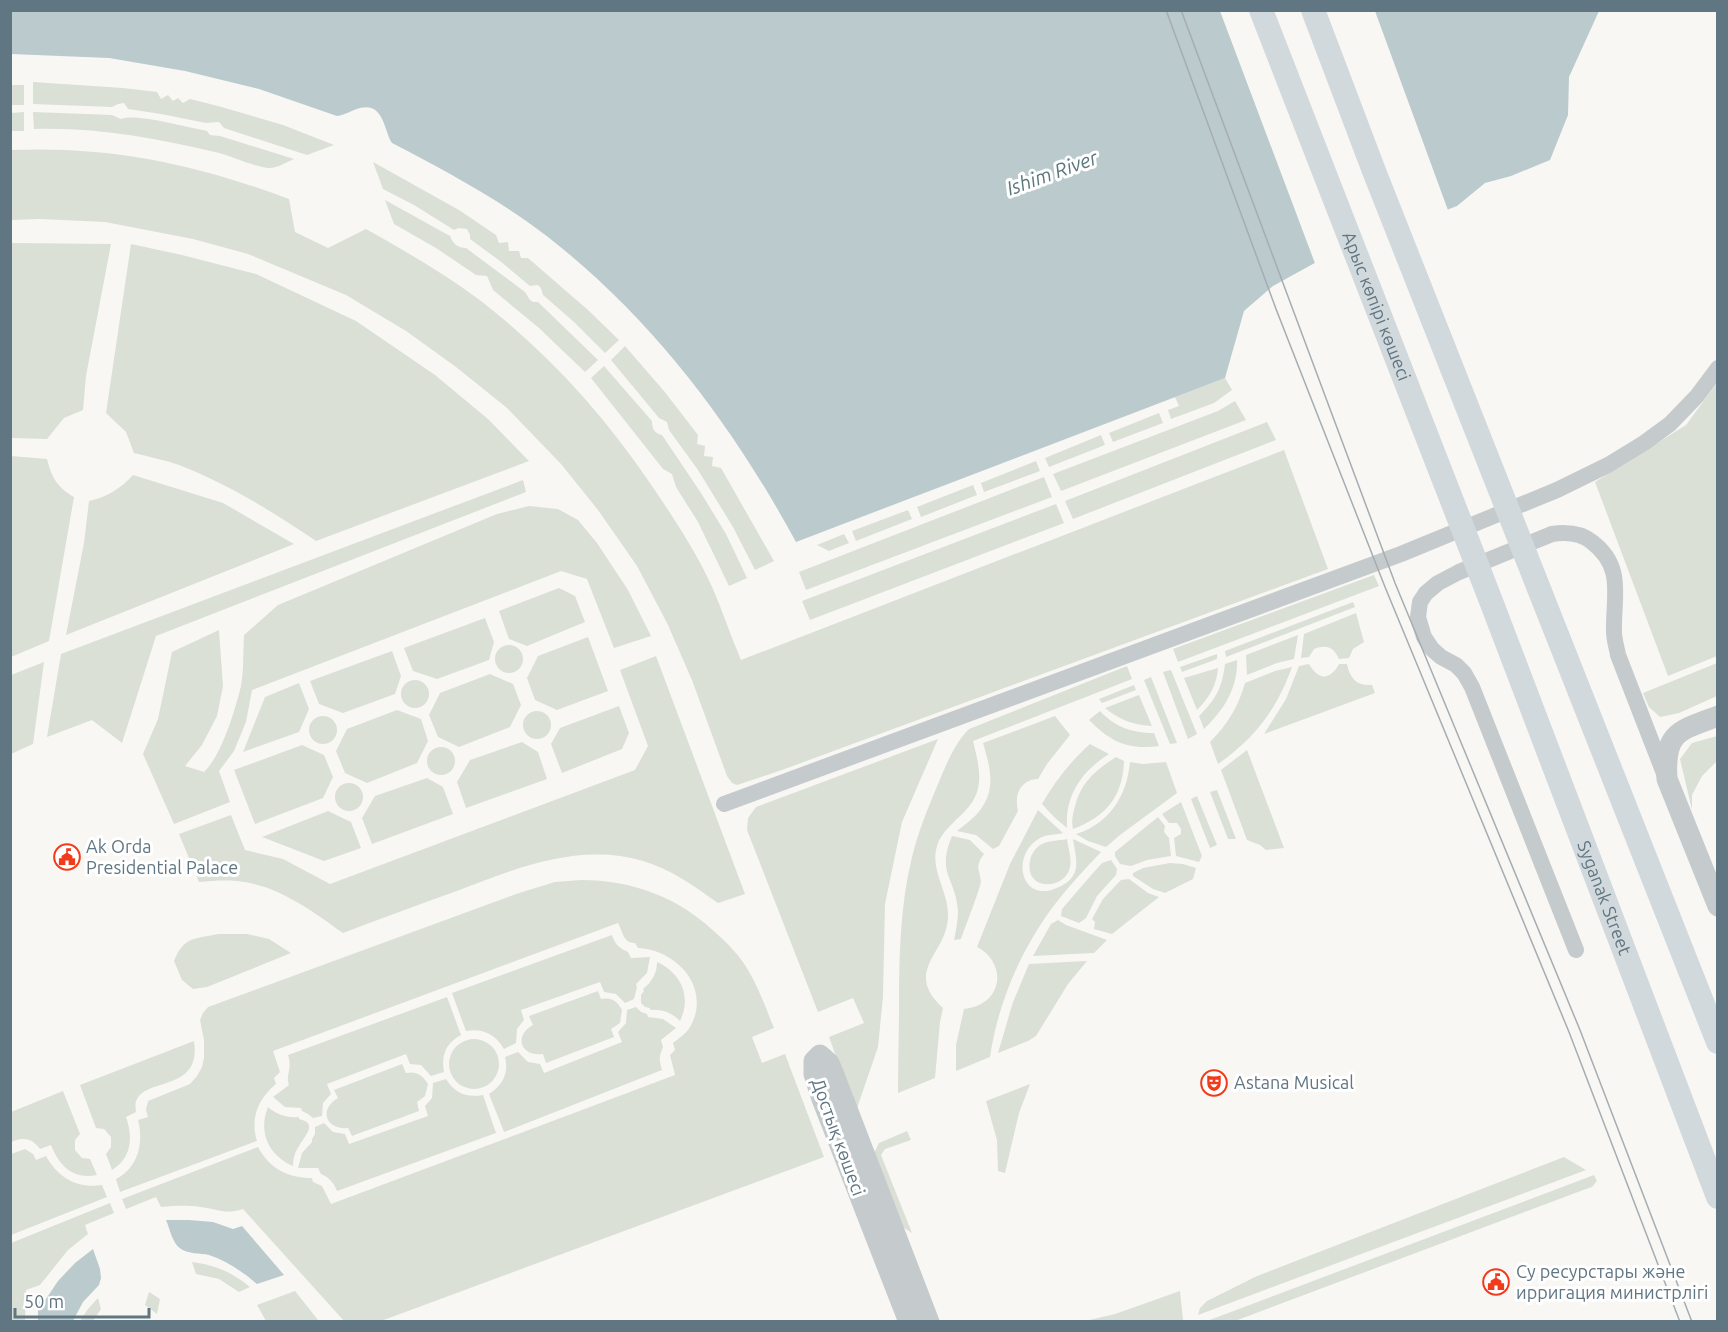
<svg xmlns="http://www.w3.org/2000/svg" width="1728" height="1332" viewBox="0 0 1728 1332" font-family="Ubuntu,sans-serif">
  <rect width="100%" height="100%" fill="#f8f7f4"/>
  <path fill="#dae0d5" d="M33,82L123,88L157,92L161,99L168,95L173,101L178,98L183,103L190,99L218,106L283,125L334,145L307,155L224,128L219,122L206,123L161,114L128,109L124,103L118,104L112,107L33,104Z
    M10,85H24V105H11Z
    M24,112V131H11V113Z
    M33,112L112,115L121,119C136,113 189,128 207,131L210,135L220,136L294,159C287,162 276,169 268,168C252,166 232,156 215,152C155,138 96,127 34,129Z
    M10,150C112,146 195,164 289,199L295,232L328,248L366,229C405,251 445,274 481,301C548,353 603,414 650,483C673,517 696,551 713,589C723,612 731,637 741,660L1284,450L1328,569L782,770L737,785L732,783L727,776L692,680L667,623L637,566L598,510L561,464L507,408L456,367L406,331L346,295L248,254L193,239L105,222L40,219L11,220Z
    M373,162L459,210L496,235L499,243L508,242L509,251H519L521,258H528L588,310L619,340L605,353L574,322L543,295L541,288L538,285L530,286L500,261L470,239V235L467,229L458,228L454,230L414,205L383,189Z
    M385,200L450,236C453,244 458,248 466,248L525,292L530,300L533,302H538L598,360L585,372L539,328L493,290L487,276L476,275L436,248L394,224Z
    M11,243L111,244L86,376L83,410L64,418L47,439L11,438Z
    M131,244L182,255L256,274L356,321L435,375L488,419L529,461L316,541C273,512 228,484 179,465C165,460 149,457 134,453L126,432L106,413Z
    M625,346L664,391L698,435L697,444L705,446L704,456L713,457L712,466L721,468L774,561L755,570L733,527L698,470L669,430L667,422L659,418L611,360Z
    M604,366L652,421C652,429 654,433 662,435L701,493L726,534L747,578L729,586L698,522L676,487L672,474L663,469L591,378Z
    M1225,378L1232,390L1214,403L1171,419L1168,410L1179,406L1175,397Z
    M1717,383V656L1668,676L1595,482L1686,425Z
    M1235,401L1246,420L1061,491L1053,474L1218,411Z
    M1159,413L1163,423L1113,442L1109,433Z
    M1267,422L1276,440L1073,519L1065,501Z
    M1101,435L1105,445L1049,467L1045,458Z
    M11,456L47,459C52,478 57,487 74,497L49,641L11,657Z
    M1036,461L1040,471L984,492L981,483Z
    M133,475L223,503L294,544L66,635L84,543L89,501C107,497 120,489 133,475Z
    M1044,477L1052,497L806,590L799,572Z
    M523,480L526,492L156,636L122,743L92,720L47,737L61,654Z
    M973,485L977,495L921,517L917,507Z
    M1056,504L1064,523L810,620L802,601Z
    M529,506L558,509L578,520L597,543L628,590L651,636L614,648L587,579L561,571L252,690L246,722L234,751L219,771L230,802L174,824L143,754L158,719L172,652L219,630L223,686L217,716L202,745L185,766L204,772C222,755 235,710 241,686C244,670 243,651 244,635L278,605L497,514Z
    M908,510L912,519L856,541L852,531Z
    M844,534L849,543L829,551L817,545Z
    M1374,575L1379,586L1178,662L1173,649Z
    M559,588L575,596L585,622L527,646L509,639L499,611Z
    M1353,602L1355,607L1226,657L1225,651Z
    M1356,613L1364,642L1353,649L1349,658L1339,659C1334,647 1326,644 1314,649L1309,657L1301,658L1304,634Z
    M485,618L494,642L489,660L437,679L413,671L404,648Z
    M1298,635L1294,659L1277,663L1247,675L1246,655Z
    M588,637L608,691L557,710L535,700L527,678L538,656Z
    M495 659a14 14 0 1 1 28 0a14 14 0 1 1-28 0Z
    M392,651L401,676L395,694L343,713L319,704L310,681Z
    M1217,654V659L1182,672L1180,667Z
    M656,656L745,894L718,903C695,887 671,869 643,861C578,842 514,869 454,892C417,905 380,919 343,933C311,910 276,884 236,881C224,880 211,881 199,882L179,834L231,815L245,850L283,859L330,884L635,770L648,746L620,670Z
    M1237,660C1238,688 1224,710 1204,729L1199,716C1216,699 1222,688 1225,664Z
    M44,662L33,744L11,754V675Z
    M1717,663V696L1679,713L1660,717L1649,707L1643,693Z
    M1309,664C1318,680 1330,681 1339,664H1347C1350,679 1357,686 1372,685L1375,693L1264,734L1286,699L1299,666Z
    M1127,666L1132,679L973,741C979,766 986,789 966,810C962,815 957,818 953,823C946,830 940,836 937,846C930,870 947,889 948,913C950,953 901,969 943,1008L940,1022L935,1078L898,1093C898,1064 899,1035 899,1007C899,957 900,906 912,857C918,832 928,808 938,784C946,765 954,744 969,729Z
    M1292,667C1277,709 1255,738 1218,764L1210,742C1228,724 1238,707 1245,683L1275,671Z
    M1218,668C1217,685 1209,698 1197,710L1184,678Z
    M1171,670L1197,734L1188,739L1163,672Z
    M490,674L513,684L521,705L510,727L459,747L438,737L429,715L440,693Z
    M1151,677L1177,743L1170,744L1144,680Z
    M401 694a14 14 0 1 1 28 0a14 14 0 1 1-28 0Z
    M299,683L309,709L299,732L243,752L265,697Z
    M1134,685L1136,690L1102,703L1099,699Z
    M1139,695L1152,726C1133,725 1120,720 1105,708Z
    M619,706L629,733L622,749L562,773L551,744L560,728Z
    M397,710L421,719L428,741L417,763L367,783L345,773L336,751L347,729Z
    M1100,711C1115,727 1132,733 1154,733L1159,746C1127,750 1111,742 1089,720Z
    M523 725a14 14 0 1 1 28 0a14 14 0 1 1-28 0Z
    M1055,716L1070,735L1047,764L1038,779C1020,780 1014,795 1018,811L999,846L993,849L976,835L957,831C963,826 970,821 976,815C997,792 991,770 983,743Z
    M309 730a14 14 0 1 1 28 0a14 14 0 1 1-28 0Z
    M1717,736V761L1702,776L1692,795V810L1680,759L1692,743Z
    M938,739L902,822L885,904L883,997L878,1047L856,1111L829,1037L864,1023L853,998L818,1012L747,830L748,818L756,807Z
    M522,742L538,752L547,779L466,808L457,782L470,760Z
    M1090,744L1109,754C1082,771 1065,795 1067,828L1054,817L1042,804C1055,781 1071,761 1090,744Z
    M302,745L324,755L333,777L323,798L255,824L234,770Z
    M427 761a14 14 0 1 1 28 0a14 14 0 1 1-28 0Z
    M1247,750L1284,848L1266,850L1260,845L1247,840L1221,770Z
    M1116,757L1124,761C1123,796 1106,817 1073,829C1071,821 1073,814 1075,806C1081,782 1096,770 1116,757Z
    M1130,762L1143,764L1166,762L1177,793L1120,835L1106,847L1088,841L1076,834C1109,824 1127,796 1130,762Z
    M427,778L443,787L453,814L372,844L362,818L375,796Z
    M335 797a14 14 0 1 1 28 0a14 14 0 1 1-28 0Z
    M1217,790L1236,839H1228L1210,792Z
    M1197,796L1217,845L1210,848L1191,799Z
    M1181,802L1202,856L1199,862L1176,856L1174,838L1181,834V829L1177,823H1169L1162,814Z
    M1038,810L1063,833C1056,835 1047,834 1040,838C1010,854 1020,906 1059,887C1083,876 1076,860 1073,839L1101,852C1084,870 1067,888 1052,908C1020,952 998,1003 990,1057L956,1071V1045L964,1009C973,1008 982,1005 989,998C1005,981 996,956 977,947L1010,864Z
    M328,811L351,822L361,848L324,861L262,837Z
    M1158,817L1165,826L1164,832L1169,838L1171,856L1147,860L1131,866L1120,864L1115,856V852Z
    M952,836L970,840L984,854C975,866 979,868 981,881C981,887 964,930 961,939L954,940C956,930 958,921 958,911C956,878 936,874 952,836Z
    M1067,839C1068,848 1072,858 1070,867C1066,890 1024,892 1030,861C1031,854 1035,849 1040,845C1048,840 1058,841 1067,839Z
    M1111,860L1117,869L1116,875L1097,896L1086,918L1079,923L1061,916L1062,909L1086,881L1102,863Z
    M1170,863L1183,864L1196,868L1193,879L1165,893L1153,889L1133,876V873L1143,868Z
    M1129,879L1148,893L1159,897L1112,934L1094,929L1095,922L1092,919L1103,899L1121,880Z
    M581,880C634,880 680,898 718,935C729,945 741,957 748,970C759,988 766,1009 774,1028L752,1037L762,1063L785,1054L824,1157L381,1321H344L243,1209C225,1215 218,1209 200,1207C186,1205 175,1206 161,1207L156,1197L126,1209L122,1199L258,1147C270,1169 288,1178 312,1178L313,1182L322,1186L331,1204L675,1075L670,1055L675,1050L673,1043C679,1038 686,1034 690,1027C712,988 677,950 638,948L635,943C623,943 623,932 618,923L273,1051L280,1072L274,1078L276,1084C258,1099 250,1118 257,1141L120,1192L116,1179C138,1168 144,1143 138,1120L148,1117L146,1110L148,1101L190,1084L197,1076L202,1067L204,1058V1040L200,1020L203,1013L208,1007L519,893L555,882Z
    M1058,920L1066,925L1107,940L1094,953L1033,956L1051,924Z
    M219,934H247L269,939L291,953L207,987L193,989L182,980L174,961C184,936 195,939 219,934Z
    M612,935C615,944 619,948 628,952L631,958L650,957L647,973L636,984L637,987L634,999L625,1003L616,994L604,992L600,982L521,1010L524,1020L517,1029L516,1043L504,1049C495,1034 483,1028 466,1031L452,993Z
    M1087,961L1068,984L1036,1036L1028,1041L998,1053L1013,1002L1029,964Z
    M657,962C681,973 692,996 680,1021C672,1013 662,1009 650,1010V1008L645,1007L641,1003V995L644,991L643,989C652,982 657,973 657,962Z
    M598,991L601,999C612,997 617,1001 622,1010L620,1023L611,1029L614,1037L546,1063L543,1054C521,1057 513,1036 533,1025L529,1016Z
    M447,997L461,1035C446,1043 441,1055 444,1072L431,1076L421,1065L410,1064L406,1054L327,1084L331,1094L323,1103L322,1116L313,1118L308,1114L302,1111L301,1108L285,1107L273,1097L289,1085C285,1074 293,1069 288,1055Z
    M636,1007L641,1012L647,1014L648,1017L663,1019L676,1028L661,1040L663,1047C659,1056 659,1061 662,1070L504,1132L489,1094C503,1085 509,1073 505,1057L518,1052L528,1062L540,1064L544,1073L622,1042L618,1032L626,1023L627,1010Z
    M449 1064a25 25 0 1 1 50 0a25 25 0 1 1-50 0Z
    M194,1041C203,1099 129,1072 136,1112L126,1117C133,1137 132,1158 112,1170L106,1154L111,1147V1137L104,1129L96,1128L80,1085Z
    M402,1064L406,1073C417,1071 422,1075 428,1084L425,1096L417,1102L419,1111L352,1136L348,1128C326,1130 318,1110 338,1098L334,1090Z
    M446,1079C455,1093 466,1098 483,1095L496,1133L337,1191C333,1182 330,1178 321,1174L318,1168H298L302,1153L312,1142V1139L315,1134V1127L324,1123L333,1132L345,1134L349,1144L428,1116L425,1106L432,1098L433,1083Z
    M1030,1084L1019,1113L1005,1173L998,1171L997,1140L986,1101Z
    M63,1091L80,1134L75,1140V1150L82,1158L90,1159L97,1175C72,1180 59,1165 51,1145L40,1149C32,1138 23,1137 11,1142V1112Z
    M268,1107C277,1115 287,1118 299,1117V1119C319,1123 304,1137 299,1146C295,1152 293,1158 293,1166C268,1155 258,1131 268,1107Z
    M907,1131L911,1140L885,1149L881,1155L912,1233L901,1226L873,1155L879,1143Z
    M25,1149L33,1154L36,1160L46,1156C58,1178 78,1189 102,1185L107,1197L11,1235V1154Z
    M1564,1157L1586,1170L1198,1315L1200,1308L1207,1301L1257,1276Z
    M1594,1175L1597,1181L1592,1187L1586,1189L1235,1321H1207Z
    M110,1203L114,1213L85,1225L88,1234L68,1250L40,1285L26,1290L25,1321H11V1243Z
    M192,1262C215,1265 232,1272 250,1287L239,1292L219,1279L196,1274Z
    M295,1291L318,1320L314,1322L266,1321L257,1305Z
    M1180,1291L1183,1320L1181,1321H1085L1115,1314Z
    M149,1292L160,1299L157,1314L145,1305Z
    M98,1298L101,1309L93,1321H80L88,1309Z"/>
  <path fill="#bbcacd" d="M11,10L1599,11L1569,77L1568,115L1550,160L1511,176L1485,183L1457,206L1322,259L1273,286L1244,311L1225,378L796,542C733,426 653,319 548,237C500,200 446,171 392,143C384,131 384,102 360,108C351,110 346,115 337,116L259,89L185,71L109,58L11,54Z
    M166,1220H189L213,1222L233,1229L242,1226L284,1275L257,1284C243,1272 227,1261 209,1255C200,1253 188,1254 181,1249C172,1243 170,1229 166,1220Z
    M93,1249L100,1269L101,1278L99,1285L83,1302L73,1321H38V1302L46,1299L58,1281L75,1263Z"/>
  <path fill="#f8f7f4" d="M1220,11H1375L1449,213L1316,266Z"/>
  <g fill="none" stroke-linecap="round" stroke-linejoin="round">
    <path stroke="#c5cacd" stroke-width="16" d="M724,804L1401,554L1557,490L1608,465L1644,443L1670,424L1697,396L1718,368
      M1576,950L1472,687L1464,673L1456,665L1441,657L1432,649L1424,637L1418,617L1420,602L1426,593L1438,583L1459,572L1552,534C1566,532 1581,533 1592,542C1625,567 1613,597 1614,632C1614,640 1617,648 1618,655L1665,776"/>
    <path stroke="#c5cacd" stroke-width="21" d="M1718,716C1678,731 1664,732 1667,779L1718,906
      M909,1322L822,1099L814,1074V1061L820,1055L829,1063L834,1075L929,1322"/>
    <g stroke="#d2d9dc" stroke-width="24">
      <path id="s1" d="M1261,10L1491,601L1718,1197"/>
      <path d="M1313,10L1374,171L1718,1042"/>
    </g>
    <path stroke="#a5adb2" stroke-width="1.5" d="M1166,10L1276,309L1385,587L1569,1032L1680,1322
      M1181,10L1395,583L1580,1030L1692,1322"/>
  </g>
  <defs>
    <g id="civic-ring" transform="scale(1.35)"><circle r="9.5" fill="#fff" stroke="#f13b1b" stroke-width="1.5"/><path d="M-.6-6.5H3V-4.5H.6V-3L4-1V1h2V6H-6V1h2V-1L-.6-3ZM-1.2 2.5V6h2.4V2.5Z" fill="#f13b1b"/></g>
    <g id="theatre-ring" transform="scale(1.35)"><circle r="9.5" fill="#fff" stroke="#f13b1b" stroke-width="1.5"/><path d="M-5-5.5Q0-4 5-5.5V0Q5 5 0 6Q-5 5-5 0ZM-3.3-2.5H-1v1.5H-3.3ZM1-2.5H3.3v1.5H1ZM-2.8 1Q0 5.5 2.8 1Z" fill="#f13b1b"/></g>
  </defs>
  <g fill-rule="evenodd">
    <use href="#civic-ring" x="67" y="857"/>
    <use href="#theatre-ring" x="1214" y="1083"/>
    <use href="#civic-ring" x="1496" y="1282"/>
  </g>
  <g text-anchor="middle" stroke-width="6" stroke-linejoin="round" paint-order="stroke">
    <g font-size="18" fill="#607682" stroke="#fff">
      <text dy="6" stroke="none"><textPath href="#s1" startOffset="318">Арыс көпірі көшесі</textPath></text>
      <text dy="6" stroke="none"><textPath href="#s1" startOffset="952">Syganak Street</textPath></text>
      <text transform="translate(838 1137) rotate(70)" y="6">Достық көшесі</text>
    </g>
    <g font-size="18" fill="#607682" stroke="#fff" text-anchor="start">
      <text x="86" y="853">Ak Orda<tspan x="86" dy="21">Presidential Palace</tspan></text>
      <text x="1234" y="1089">Astana Musical</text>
      <text x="1516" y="1278">Су ресурстары және<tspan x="1516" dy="21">ирригация министрлігі</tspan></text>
    </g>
    <g font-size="20" font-style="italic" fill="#5b767c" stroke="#fff">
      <text transform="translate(1052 173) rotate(-20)" y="7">Ishim River</text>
    </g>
  </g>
  <rect width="1728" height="1332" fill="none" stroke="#607682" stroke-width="24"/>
  <path d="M15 1308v9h134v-9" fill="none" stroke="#607682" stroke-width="3"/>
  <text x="24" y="1308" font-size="18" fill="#607682" stroke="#ffffff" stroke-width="4.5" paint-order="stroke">50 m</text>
</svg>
